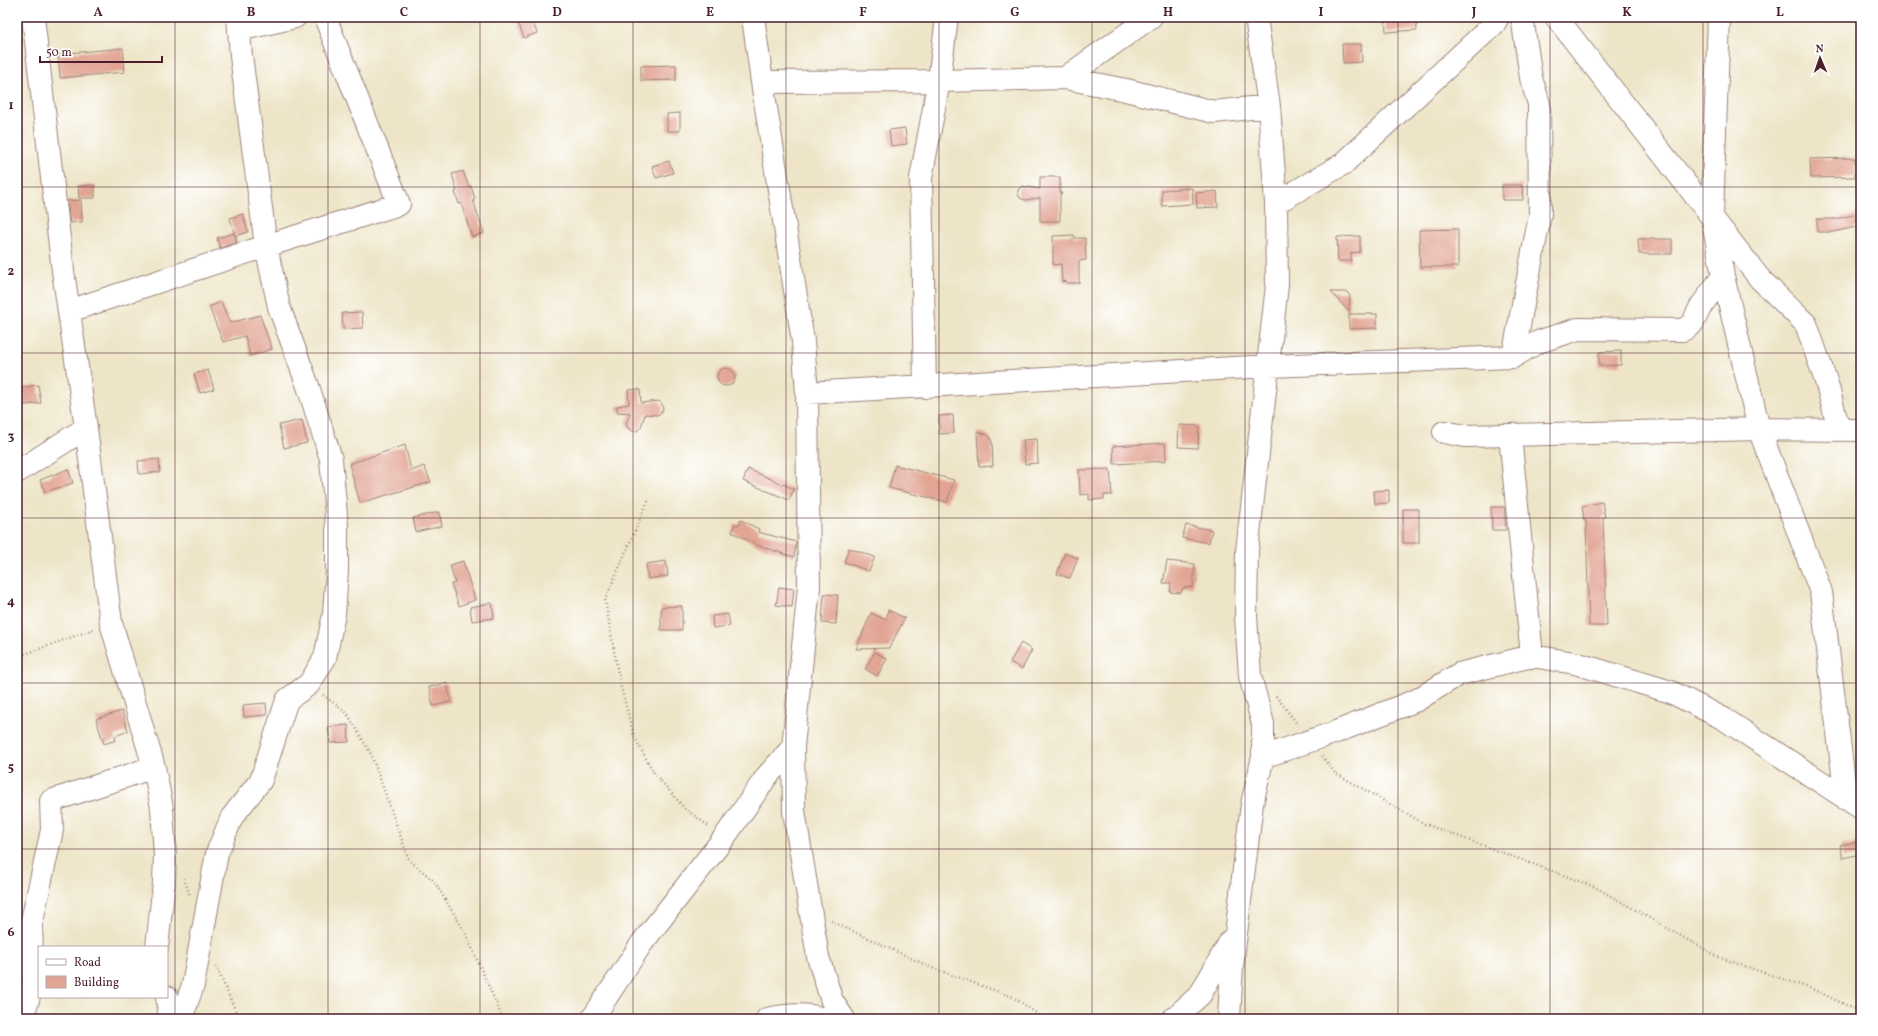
<svg xmlns="http://www.w3.org/2000/svg" width="1878" height="1036" viewBox="0 0 1878 1036" font-family="Vollkorn,serif">
  <rect width="100%" height="100%" fill="#fff"/>
  <filter id="ink" filterUnits="userSpaceOnUse"><feTurbulence type="fractalNoise" baseFrequency=".025" numOctaves="2"/><feDisplacementMap in="SourceGraphic" scale="8" xChannelSelector="R" yChannelSelector="G"/><feConvolveMatrix kernelMatrix="1 2 1 2 8 2 1 2 1" color-interpolation-filters="sRGB"/></filter>
  <filter id="wash" filterUnits="userSpaceOnUse"><feTurbulence type="fractalNoise" baseFrequency=".012" numOctaves="4" result="noise"/><feDisplacementMap in="SourceGraphic" scale="16" xChannelSelector="R" yChannelSelector="G"/><feGaussianBlur stdDeviation="0.9" result="paint"/><feColorMatrix in="noise" values="0 0 0 0 0 0 0 0 0 0 0 0 0 0 0 0 0 1.4 0 .05"/><feComposite in="paint" operator="in"/></filter>
  <g filter="url(#wash)">
    <rect width="100%" height="100%" fill="#eee5c8"/>
    <g id="blocks">
      <path fill="#e2a594" d="M516,17H531L537,33L524,38Z
        M1385,17H1416L1417,30L1386,32Z
        M1342,44H1361L1362,62L1343,63Z
        M123,48L125,72L60,78L58,54Z
        M676,65V80L641,81V66Z
        M680,113V131H667V114Z
        M905,128L907,144L891,146L889,130Z
        M1855,158V177L1811,178L1810,159Z
        M669,161L673,173L656,178L652,166Z
        M463,171L469,187L471,186L475,199L473,200L484,233L472,237L461,203L459,204L455,192L457,191L452,174Z
        M1040,177H1060V193H1062L1060,195V221H1040V198L1025,200L1020,198L1018,194V190L1022,186L1040,189Z
        M95,185V198H79L78,186Z
        M1502,185H1522L1523,200H1502Z
        M1192,188L1193,204L1162,206V190Z
        M1217,191L1218,207L1197,208L1196,193Z
        M81,200L82,222L70,223L67,201Z
        M243,214L248,232L235,236L230,218Z
        M1857,214L1860,226L1833,232H1817V219H1836Z
        M1458,229V267H1420L1419,230Z
        M234,233L237,242L220,248L217,238Z
        M1074,235L1075,238H1085L1086,260L1079,261V283H1066V281L1062,282L1061,264L1053,265V236Z
        M1360,236V252L1351,253V261H1338L1337,237Z
        M1638,239H1672V254H1639Z
        M1331,292H1347L1350,296L1349,312Z
        M221,302L230,323L260,315L272,349L250,356L245,336L223,342L209,307Z
        M362,312L363,328L343,329L342,313Z
        M1349,314H1377V328L1349,329Z
        M1621,351V365L1599,366V352Z
        M717 377a9 9 0 1 1 18 0a9 9 0 1 1-18 0Z
        M208,370L214,389L200,393L194,374Z
        M38,385L41,403L18,406L17,388Z
        M640,389L641,403L659,401L662,404L663,409L661,413L657,415L645,414L641,427L637,431H632L628,428L626,424L630,413L617,412V406L629,404L628,390Z
        M953,415L954,433L939,434V416Z
        M302,420L307,443L284,448L279,425Z
        M1179,425L1199,426L1198,448L1178,447Z
        M977,432L986,434L990,437L992,442L993,466L979,467Z
        M1037,439L1038,463L1025,464L1023,440Z
        M1165,443L1166,461L1114,464L1113,446Z
        M405,445L411,471L424,466L431,482L360,503L349,464Z
        M159,459L160,472L139,474L138,461Z
        M895,465L954,480L947,502L889,488Z
        M68,469L73,483L45,492L40,480Z
        M748,469L794,489L789,500L743,481Z
        M1110,469L1112,495H1104V499L1089,500V494L1080,495L1079,470Z
        M1389,490V503L1375,504L1374,491Z
        M1602,502L1605,517H1603L1607,626H1589L1586,520H1584L1582,506Z
        M1491,507H1504L1506,530H1492Z
        M1403,509H1419V543H1403Z
        M439,512L442,526L416,532L413,518Z
        M741,520L759,529L758,532L796,542L794,557L757,545L732,532L735,524L739,525Z
        M1186,525L1212,530L1209,543L1182,538Z
        M849,548L875,557L869,571L844,562Z
        M1065,553L1078,558L1070,578L1057,574Z
        M463,561L475,600L459,606L451,584L455,583L450,565Z
        M666,561L668,576L648,579L646,564Z
        M1167,561L1195,564L1193,587L1183,588L1181,593L1170,592L1171,583H1163Z
        M779,587L794,589L792,607L776,605Z
        M824,594L838,595L836,624L822,623Z
        M492,603L494,618L472,621L470,607Z
        M682,606V630H661V607Z
        M888,610L905,618L889,648L856,649L871,613L886,620Z
        M728,614L730,626L713,628L712,616Z
        M1021,643L1032,650L1022,669L1010,662Z
        M875,652L887,659L877,676L865,669Z
        M447,683L451,702L433,706L429,687Z
        M266,703L267,715L244,717L243,705Z
        M122,711L128,731L115,736L116,740L104,744L96,719Z
        M348,725L349,742L330,743L328,727Z
        M1859,842L1861,854L1843,858L1840,845Z"/>
    </g>
  </g>
  <g filter="url(#ink)">
    <use href="#blocks" fill-opacity="0" stroke="#9c827a" stroke-width="1"/>
    <g fill="none" stroke-linecap="round" stroke-linejoin="round">
      <g stroke="#9c827a" stroke-width="24">
        <path id="minor" d="M33,17L63,271L86,428L111,623L154,767L162,808L165,856L164,882L157,947
          M753,17L762,82L803,341L807,393L809,587L793,747L794,811L818,957L832,1001L844,1019
          M1556,17L1760,279L1806,324L1827,384L1839,430
          M1719,17L1712,216L1723,276L1759,429L1821,592L1846,799
          M239,30L295,17
          M1065,78L1126,90L1214,112L1269,106
          M762,82L939,81L1065,78L1151,17
          M1276,203L1343,164L1494,24L1498,17
          M69,311L266,246L399,204L325,17
          M1513,357L1540,215L1539,104L1531,78L1522,17
          M925,387L921,178L939,81L947,17
          M807,393L1268,366L1513,357L1538,342L1578,329L1683,330L1692,324L1701,306L1723,276
          M1444,432L1465,436L1759,429L1861,430
          M1510,436L1532,656
          M17,472L86,428
          M1263,757L1336,732L1417,700L1459,674L1532,656L1575,663L1671,692L1724,719L1861,808
          M167,997L170,1019
          M22,1019L33,983L31,925L52,830L51,801L154,767
          M181,1019L193,985L217,853L232,817L261,780L287,700L309,684L325,658L334,614L337,571V527L331,459L308,386L279,307L266,246L241,56L238,17
          M592,1019L642,943L724,838L767,776L793,747
          M767,1019C785,1015 806,1013 824,1019
          M1173,1019L1200,995L1231,940
          M1229,1019L1232,966L1252,804L1263,757V724L1250,676L1246,617L1247,551L1277,285L1276,203L1269,106L1256,17"/>
      </g>
      <path stroke="#9c827a" stroke-width="2.5" stroke-dasharray="1 3" stroke-linecap="butt" d="M648,501L605,600L620,684L634,736L654,773L685,809L710,827
        M17,657L94,629
        M323,695L347,713L371,754L409,860L434,881L465,932L503,1019
        M1276,696L1298,725
        M1322,756L1335,773L1425,824L1595,887L1718,957L1812,989L1861,1012
        M184,878L190,896
        M831,921L932,968L1013,997L1045,1019
        M216,966L239,1019"/>
      <use href="#minor" stroke="#fff" stroke-width="22"/>
    </g>
  </g>
  <path fill="none" stroke="#4a1f2b" stroke-width="1" stroke-opacity="0.55" d="M175,17V1019M328,17V1019M480,17V1019M633,17V1019M786,17V1019M939,17V1019M1092,17V1019M1245,17V1019M1398,17V1019M1550,17V1019M1703,17V1019M17,187H1861M17,353H1861M17,518H1861M17,683H1861M17,849H1861"/>
  <rect width="1878" height="1036" fill="none" stroke="#fff" stroke-width="44"/>
  <rect x="38" y="946" width="130" height="52" fill="#ffffff" stroke="#b7a5aa"/>
  <rect x="46" y="959" width="20" height="6" fill="#ffffff" stroke="#b7a5aa"/>
  <text x="74" y="966" font-size="12" fill="#4a1f2b">Road</text>
  <rect x="46" y="976" width="20" height="12" fill="#e2a594" stroke="#b7a5aa"/>
  <text x="74" y="986" font-size="12" fill="#4a1f2b">Building</text>
  <g transform="translate(1820 58) rotate(358)" stroke="#ffffff" stroke-width="3" paint-order="stroke">
  <path d="M0-3L7 15L0 10L-7 15Z" fill="#4a1f2b"/>
  <text y="-6" font-size="11" font-weight="bold" text-anchor="middle" fill="#4a1f2b">N</text>
  </g>
  <path d="M40 56v6h122v-6" fill="none" stroke="#4a1f2b" stroke-width="2"/>
  <text x="46" y="56" font-size="12" fill="#4a1f2b" stroke="#ffffff" stroke-width="3" paint-order="stroke">50 m</text>
  <rect x="22" y="22" width="1834" height="992" fill="none" stroke="#4a1f2b" stroke-width="1.5"/>
  <g font-size="13" text-anchor="middle" font-weight="bold" fill="#4a1f2b">
    <text x="98" y="16">A</text>
    <text x="251" y="16">B</text>
    <text x="404" y="16">C</text>
    <text x="557" y="16">D</text>
    <text x="710" y="16">E</text>
    <text x="863" y="16">F</text>
    <text x="1015" y="16">G</text>
    <text x="1168" y="16">H</text>
    <text x="1321" y="16">I</text>
    <text x="1474" y="16">J</text>
    <text x="1627" y="16">K</text>
    <text x="1780" y="16">L</text>
    <text x="11" y="109">1</text>
    <text x="11" y="275">2</text>
    <text x="11" y="440">3</text>
    <text x="11" y="605">4</text>
    <text x="11" y="771">5</text>
    <text x="11" y="936">6</text>
  </g>
</svg>
